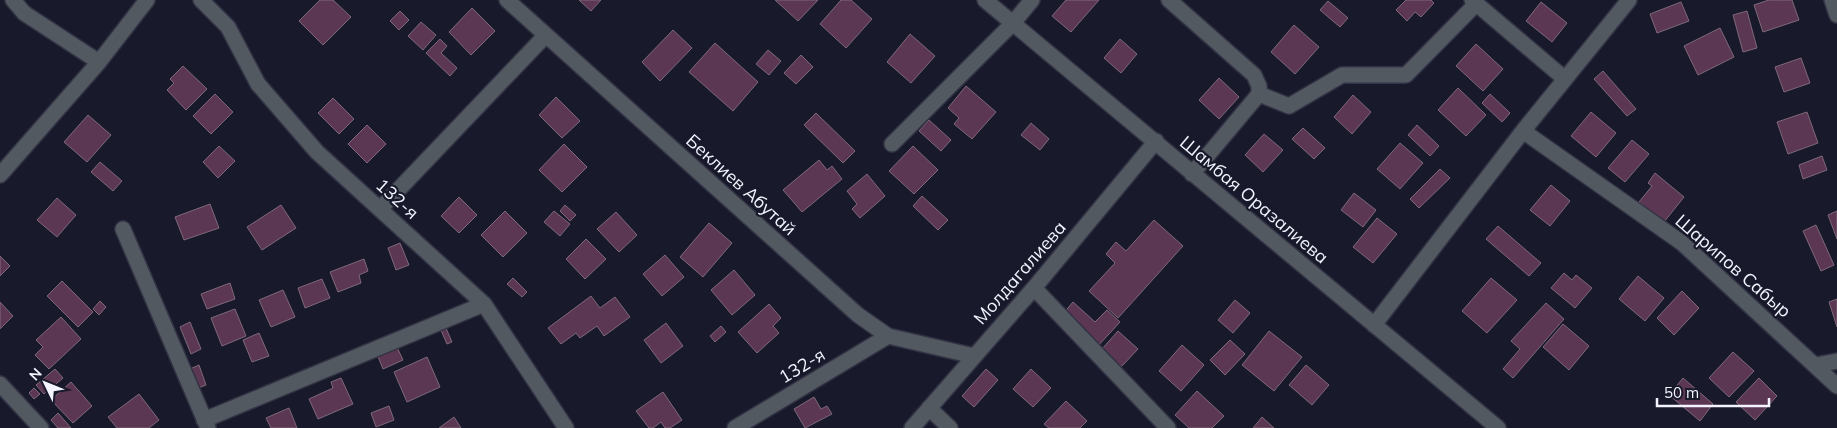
<svg xmlns="http://www.w3.org/2000/svg" width="1837" height="428" viewBox="0 0 1837 428" font-family="Mulish,sans-serif">
  <rect width="100%" height="100%" fill="#18192b"/>
  <path fill="#5b3754" stroke="#7e6979" d="M320,0H333L351,17L323,45L299,21Z
    M579,0H601L591,11Z
    M775,0H818L798,21Z
    M841,0H851L872,19L846,48L820,24Z
    M1066,0H1099L1071,32L1052,16Z
    M1406,0H1431L1434,3L1421,17L1415,12L1407,21L1396,10Z
    M1769,0H1792L1799,20L1763,32L1754,5Z
    M1328,1L1348,18L1340,27L1320,10Z
    M1541,2L1567,23L1552,42L1526,21Z
    M1681,2L1689,21L1657,33L1650,14Z
    M472,8L495,31L471,55L449,32Z
    M400,11L409,20L399,30L390,21Z
    M1747,11L1757,48L1743,52L1733,15Z
    M421,22L436,35L423,50L408,36Z
    M1294,25L1319,47L1295,74L1271,52Z
    M1720,28L1734,57L1698,75L1684,46Z
    M673,30L692,48L660,81L642,62Z
    M910,34L935,56L911,83L887,62Z
    M440,39L447,46L441,53L457,68L450,76L426,53Z
    M1120,39L1137,54L1121,73L1104,58Z
    M715,43L758,82L733,111L689,72Z
    M1476,44L1503,69L1483,91L1456,66Z
    M768,50L781,61L769,75L756,64Z
    M801,55L813,67L796,84L784,73Z
    M1801,58L1810,83L1784,92L1775,67Z
    M183,66L207,89L186,110L167,90L174,83L170,79Z
    M1603,71L1636,109L1627,116L1594,79Z
    M1219,78L1239,97L1219,119L1199,100Z
    M966,86L996,112L972,139L954,124L959,118L948,108Z
    M1458,88L1486,115L1466,136L1438,110Z
    M215,94L233,112L211,134L193,116Z
    M1490,94L1510,113L1502,122L1482,103Z
    M1353,95L1371,112L1352,134L1334,117Z
    M556,97L580,121L562,138L539,115Z
    M333,98L354,119L339,134L318,113Z
    M1591,112L1616,133L1596,157L1571,136Z
    M1807,112L1818,143L1788,154L1777,122Z
    M816,113L855,151L843,163L804,125Z
    M88,115L111,135L87,162L64,142Z
    M929,120L951,140L941,151L919,131Z
    M1031,123L1049,139L1040,150L1021,135Z
    M367,125L386,144L367,163L348,144Z
    M1417,125L1439,146L1430,156L1408,135Z
    M1303,128L1325,148L1314,159L1292,139Z
    M1264,134L1283,150L1263,172L1245,155Z
    M1632,140L1649,154L1625,182L1608,168Z
    M1400,143L1423,163L1400,189L1377,169Z
    M564,144L587,167L562,192L539,170Z
    M219,146L235,161L218,178L203,162Z
    M913,146L938,170L914,194L889,171Z
    M1822,156L1827,170L1803,179L1799,165Z
    M819,160L827,170L832,166L842,179L802,212L783,190Z
    M100,162L122,181L113,191L91,172Z
    M1440,169L1450,178L1419,208L1410,199Z
    M1655,173L1684,197L1664,222L1639,202L1652,186L1648,183Z
    M867,174L885,196L860,218L852,209L857,204L847,191Z
    M1551,185L1570,201L1550,226L1530,210Z
    M1354,193L1376,210L1363,227L1341,210Z
    M922,196L948,220L938,230L913,206Z
    M459,197L477,215L459,233L441,216Z
    M57,198L76,215L57,237L37,220Z
    M210,204L219,228L184,240L175,217Z
    M281,205L296,228L262,250L247,227Z
    M565,205L576,215L570,221L560,211Z
    M505,211L527,233L503,257L481,235Z
    M554,211L570,224L560,236L544,222Z
    M1837,211V239L1828,215Z
    M616,212L637,235L619,252L597,229Z
    M1377,218L1397,234L1373,263L1353,247Z
    M1154,220L1183,246L1118,318L1089,291L1115,263L1106,254L1116,242L1126,251Z
    M709,223L732,243L703,277L680,257Z
    M1816,225L1834,265L1821,271L1803,231Z
    M1498,226L1541,263L1529,276L1486,239Z
    M586,239L606,259L585,279L566,259Z
    M400,243L409,265L396,270L388,248Z
    M665,255L684,277L662,296L643,274Z
    M0,256L10,266L0,276Z
    M364,259L368,271L359,275L361,283L338,292L330,272Z
    M734,270L755,295L732,315L711,290Z
    M1564,273L1572,280L1576,275L1592,288L1575,308L1551,288Z
    M1638,276L1664,298L1645,321L1619,299Z
    M513,278L527,292L522,297L507,284Z
    M1491,278L1517,300L1487,333L1462,311Z
    M322,279L330,298L305,308L298,288Z
    M62,281L93,312L78,327L47,296Z
    M230,283L235,299L207,309L201,294Z
    M283,290L295,317L271,327L259,300Z
    M1682,291L1699,308L1674,335L1657,318Z
    M591,296L600,308L615,297L630,317L604,336L597,326L580,338L576,333L561,344L548,328Z
    M1837,299V327L1829,302Z
    M1235,300L1250,313L1233,333L1218,320Z
    M100,301L106,307L99,315L93,309Z
    M0,302L13,316L0,329Z
    M1073,302L1095,322L1107,310L1120,322L1097,347L1062,315Z
    M1546,303L1564,319L1513,378L1503,369L1520,349L1511,341Z
    M769,304L781,318L773,326L779,333L757,353L738,332Z
    M235,309L246,336L222,346L211,318Z
    M61,317L81,339L49,369L35,355L43,347L36,340Z
    M190,322L201,349L191,354L180,327Z
    M666,323L683,346L661,363L644,340Z
    M1563,324L1589,346L1569,370L1543,347Z
    M445,326L452,342L447,344L440,328Z
    M721,326L726,332L715,342L710,336Z
    M1118,331L1138,349L1121,367L1102,349Z
    M1269,331L1302,357L1274,391L1242,365Z
    M259,333L269,356L252,362L243,340Z
    M1230,340L1245,354L1225,375L1210,360Z
    M396,345L403,360L383,369L377,354Z
    M1182,345L1204,365L1181,391L1159,371Z
    M1733,352L1754,371L1729,397L1709,378Z
    M427,357L440,387L407,402L394,372Z
    M199,365L206,385L198,388L190,369Z
    M1306,365L1329,385L1312,405L1289,385Z
    M55,369L63,378L44,394L36,385Z
    M986,369L998,380L974,407L962,396Z
    M1031,369L1051,388L1033,407L1013,389Z
    M341,378L353,404L318,419L309,399L333,388L331,382Z
    M1683,378L1713,404L1700,421L1669,395Z
    M1759,378L1777,396L1755,420L1736,402Z
    M71,382L92,406L73,423L51,400Z
    M34,388L40,394L34,399L29,393Z
    M1197,391L1224,416L1212,428H1189L1175,415Z
    M663,392L682,420L670,428H665L661,422L653,428H649L636,411Z
    M139,394L159,420L149,428H117L108,417Z
    M814,397L821,409L827,406L832,414L805,428L794,409Z
    M1066,401L1087,421L1080,428H1049L1044,424Z
    M389,406L394,420L376,427L371,413Z
    M289,408L297,428H271L266,418Z
    M58,413L71,428H58L51,420Z
    M454,417L461,428H439Z
    M1262,417L1274,428H1253Z"/>
  <g fill="none" stroke-linecap="round" stroke-linejoin="round">
    <g stroke="#323344" stroke-width="18">
      <path id="minor" d="M13,0L24,13L99,62
        M201,0L228,27L258,84L317,152L484,304L566,428
        M507,0L858,315L888,336L974,356
        M985,0L1498,428
        M1169,0L1254,75L1259,86V94
        M1472,0L1565,79
        M1832,0L1837,15
        M1523,131L1682,243L1837,386
        M892,144L1013,23L1032,0
        M1192,174L1259,94L1289,106L1342,75H1406L1476,4
        M0,175L99,62L147,0
        M380,209L546,35
        M123,229L208,428
        M1034,288L1168,428
        M1374,325L1523,131L1629,0
        M1816,365L1837,361
        M0,384L41,428
        M929,408L950,428
        M204,420L484,304
        M735,428L888,336
        M912,428L1034,288L1156,141"/>
    </g>
    <use href="#minor" stroke="#535961" stroke-width="15"/>
  </g>
  <g text-anchor="middle" stroke-width="4.5" stroke-linejoin="round" paint-order="stroke">
    <g font-size="18" fill="#f3f4ff" stroke="#18192b">
      <text transform="translate(741 185) rotate(42)" y="6">Беклиев Абутай</text>
      <text transform="translate(397 199) rotate(42)" y="6">132-я</text>
      <text transform="translate(1254 200) rotate(40)" y="6">Шамбая Оразалиева</text>
      <text transform="translate(1733 266) rotate(41)" y="6">Шарипов Сабыр</text>
      <text transform="translate(1020 273) rotate(-49)" y="6">Молдагалиева</text>
      <text transform="translate(802 366) rotate(-31)" y="6">132-я</text>
    </g>
  </g>
  <g transform="translate(45 383) rotate(313)" stroke="#18192b" stroke-width="4" paint-order="stroke">
  <path d="M0-4L9 19L0 12L-9 19Z" fill="#f3f4ff"/>
  <text y="-8" font-size="14" font-weight="bold" text-anchor="middle" fill="#f3f4ff">N</text>
  </g>
  <path d="M1657 398v8h112v-8" fill="none" stroke="#f3f4ff" stroke-width="2.5"/>
  <text x="1664" y="398" font-size="15" fill="#f3f4ff" stroke="#18192b" stroke-width="4" paint-order="stroke">50 m</text>
</svg>
